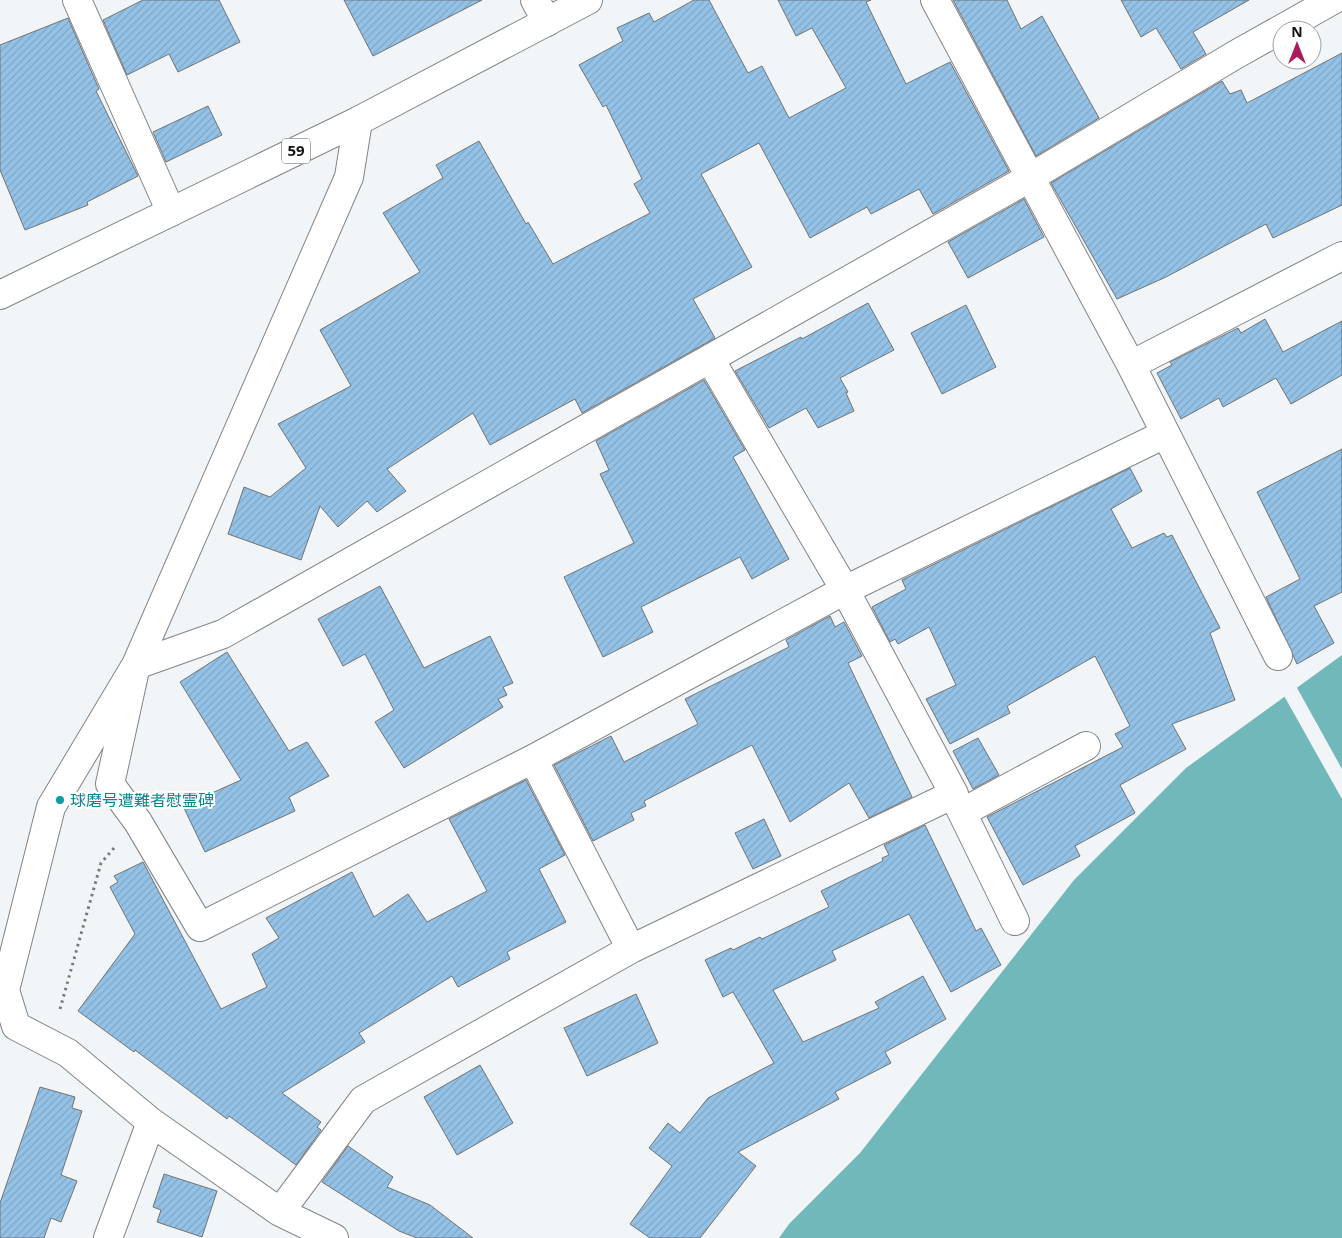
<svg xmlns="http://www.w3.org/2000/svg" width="1342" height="1238" viewBox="0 0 1342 1238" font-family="'Open Sans','Noto Sans JP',sans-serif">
  <defs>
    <pattern id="building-hatch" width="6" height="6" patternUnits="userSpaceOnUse" patternTransform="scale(1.25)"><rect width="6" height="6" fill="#94c2e7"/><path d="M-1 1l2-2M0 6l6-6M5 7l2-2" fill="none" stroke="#7fa6c5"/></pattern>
  </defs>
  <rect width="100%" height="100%" fill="#f2f5f7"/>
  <path fill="#70b8ba" d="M1342,655V1238H779L789,1224L860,1153L1074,880L1186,768Z"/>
  <path fill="#f2f5f7" d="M1296,686L1342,769V799L1283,694Z"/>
  <path fill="url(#building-hatch)" stroke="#707375" d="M143,0H219L240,42L178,72L169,54L127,75L103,20Z
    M344,0H482L373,56Z
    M694,0H709L748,73L762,66L789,118L846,88L812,28L796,36L778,0H871L866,2L906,84L950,62L1009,171L933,214L919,189L871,214L867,207L810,238L759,143L701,174L752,267L693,299L715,338L582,413L575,399L490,445L473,413L387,469L406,491L377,512L367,501L338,527L320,506L301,560L228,534L244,487L270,497L306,468L278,424L351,386L320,330L420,272L383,213L443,178L436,165L479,141L526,224L528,222L553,264L650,213L634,184L642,179L606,105L603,107L579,65L623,41L617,28L649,13L654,22Z
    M953,0H1007L1021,29L1042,16L1099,118L1036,156Z
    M1121,0H1249L1193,32L1206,54L1181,69L1156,28L1141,37Z
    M68,18L99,89L96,91L138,176L87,202L88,205L25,230L0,170V45Z
    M1342,53V205L1273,238L1266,224L1166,277L1117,299L1051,183L1222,81L1230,94L1241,90L1247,103Z
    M208,106L222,135L166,162L153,132Z
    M1024,199L1044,237L968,278L948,242Z
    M868,303L894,350L840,378L848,392L846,393L854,411L818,428L806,408L769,428L735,371L801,337L802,339Z
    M966,305L996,367L942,394L911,333Z
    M1265,319L1283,352L1342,321V375L1291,404L1276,378L1223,407L1219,398L1181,419L1157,373L1172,365L1170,362L1238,328L1241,333Z
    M704,380L745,450L733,457L789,559L752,579L740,557L641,607L653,632L603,657L564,577L634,543L600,474L609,470L596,441Z
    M1342,449V592L1314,606L1334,643L1297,664L1266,597L1300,579L1257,492Z
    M1130,468L1142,491L1111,509L1132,548L1164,533L1167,537L1172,535L1220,628L1210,633L1235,700L1172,724L1186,749L1120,785L1135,813L1075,846L1080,856L1023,885L987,817L1123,747L1115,734L1130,726L1095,656L1007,706L1010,713L950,744L926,699L956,685L929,627L898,644L895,639L890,642L872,607L906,589L902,580Z
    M380,586L424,668L490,636L513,683L503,687L507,695L498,699L503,707L404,768L375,722L394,710L365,654L343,666L318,619Z
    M830,616L835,627L844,622L862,656L848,663L912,797L869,818L849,783L790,822L752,745L644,801L646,806L631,813L634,820L593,841L554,765L611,736L624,762L698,724L685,699L789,647L786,640Z
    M227,652L289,751L307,742L329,776L289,797L295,811L205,852L183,806L241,780L180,682Z
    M978,738L999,775L973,789L953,751Z
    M526,780L565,855L539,869L566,922L507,952L510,959L458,987L452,976L359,1033L365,1042L282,1093L321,1122L317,1127L321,1130L296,1165L229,1116L227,1119L135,1050L134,1052L78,1011L135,934L110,887L118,882L114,876L143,862L221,1009L267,987L252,954L279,938L266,918L352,872L374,917L408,894L427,922L487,891L449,819Z
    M764,819L781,856L753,869L735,833Z
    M925,825L976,931L981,928L1001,965L951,992L909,914L832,951L836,960L773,990L803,1042L879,1008L875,1002L923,976L946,1019L885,1052L891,1063L835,1092L839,1099L738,1152L756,1166L700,1238H650L630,1224L672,1166L649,1148L668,1123L680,1133L708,1098L774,1063L733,992L723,997L705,960L731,948L733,950L760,937L762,939L829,907L821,891L883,861L882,858L889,855L884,845Z
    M636,994L658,1043L587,1076L564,1028Z
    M480,1065L513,1123L457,1155L424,1097Z
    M40,1087L75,1097L72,1108L82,1111L61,1175L77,1181L61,1222L51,1218L44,1238H0V1203Z
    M348,1146L393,1177L387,1187L430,1205L473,1238H417L399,1231L322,1182Z
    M164,1174L217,1191L202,1237L157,1222L161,1210L153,1207Z"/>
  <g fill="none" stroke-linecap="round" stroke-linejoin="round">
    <g stroke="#828487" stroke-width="30">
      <path id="minor" d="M77,0L171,212
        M535,0L547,22
        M935,0L1131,365L1278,656
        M1131,365L1342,256
        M136,665L110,784L138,822L200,927L533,759L845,590L1165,434
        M136,665L223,634L1031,177L1235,55L1333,0
        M533,759L631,949
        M954,796L1015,921
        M963,812L1086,746
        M280,1212L363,1100L631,949L954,794L845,590L710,359
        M108,1238L151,1122
        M334,1238L280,1212L151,1122L68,1053L16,1026L5,990L51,807L136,665L349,177L358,121"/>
    </g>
    <g stroke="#828487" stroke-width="30">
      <path id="major" d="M0,295L358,121L588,0"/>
    </g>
    <path stroke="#787a7b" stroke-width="3" stroke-dasharray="2.5 4" stroke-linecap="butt" d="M60,1009L101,863L114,848"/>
    <use href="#minor" stroke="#fff" stroke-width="28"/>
    <use href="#major" stroke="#fff" stroke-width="28"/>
  </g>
  <circle fill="#0f9aa8" stroke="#fff" stroke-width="2" cx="60" cy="800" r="5"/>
  <g text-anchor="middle" stroke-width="4" stroke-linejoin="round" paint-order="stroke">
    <rect fill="#fff" stroke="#58595a" stroke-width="1" x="282" y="138.5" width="28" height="25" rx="4"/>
    <g font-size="15" font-weight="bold" fill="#111213">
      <text x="296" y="156">59</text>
    </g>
    <g font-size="16" fill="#0d838f" stroke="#fff" text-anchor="start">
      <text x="70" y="806">球磨号遭難者慰霊碑</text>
    </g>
  </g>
  <g transform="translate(1297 45)"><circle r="24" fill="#ffffff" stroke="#a0a0a1"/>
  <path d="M0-4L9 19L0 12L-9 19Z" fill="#a91b5a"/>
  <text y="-8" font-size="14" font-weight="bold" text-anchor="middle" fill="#111213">N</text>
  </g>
</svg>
